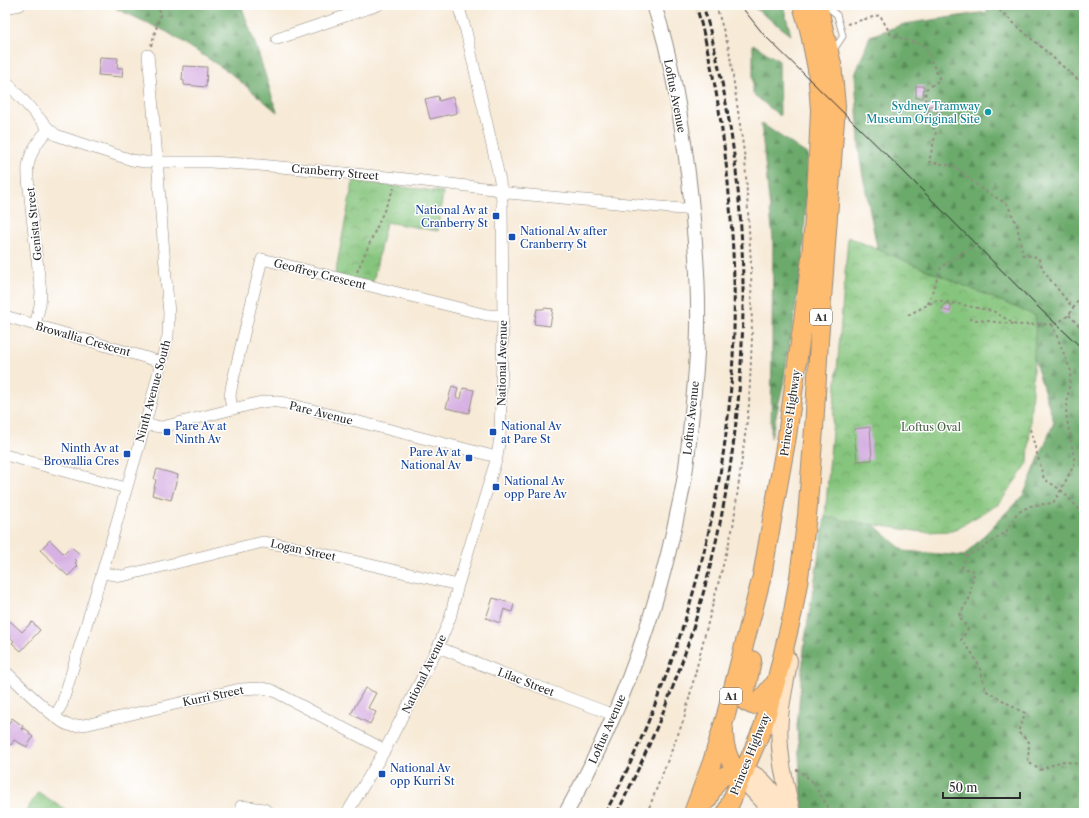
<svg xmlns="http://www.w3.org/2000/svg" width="1089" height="818" viewBox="0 0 1089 818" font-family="'Libre Caslon Text',serif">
  <defs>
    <pattern id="forest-firs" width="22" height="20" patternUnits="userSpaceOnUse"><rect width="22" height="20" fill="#6caa6c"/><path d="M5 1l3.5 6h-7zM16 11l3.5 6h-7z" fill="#598b59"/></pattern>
    <pattern id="park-crowns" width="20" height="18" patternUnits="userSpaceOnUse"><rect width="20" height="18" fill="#86c57d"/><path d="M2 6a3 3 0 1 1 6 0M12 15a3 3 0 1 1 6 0" fill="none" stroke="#6ea067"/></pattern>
  </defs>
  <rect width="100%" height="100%" fill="#fff"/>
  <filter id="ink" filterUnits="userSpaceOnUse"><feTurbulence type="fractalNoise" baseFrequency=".025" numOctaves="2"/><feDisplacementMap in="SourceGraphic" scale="8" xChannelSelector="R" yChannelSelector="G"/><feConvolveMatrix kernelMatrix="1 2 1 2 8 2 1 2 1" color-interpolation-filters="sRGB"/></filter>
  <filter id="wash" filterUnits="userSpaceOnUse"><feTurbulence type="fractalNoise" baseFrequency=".012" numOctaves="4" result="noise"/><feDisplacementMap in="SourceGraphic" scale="16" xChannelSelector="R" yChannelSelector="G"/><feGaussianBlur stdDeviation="0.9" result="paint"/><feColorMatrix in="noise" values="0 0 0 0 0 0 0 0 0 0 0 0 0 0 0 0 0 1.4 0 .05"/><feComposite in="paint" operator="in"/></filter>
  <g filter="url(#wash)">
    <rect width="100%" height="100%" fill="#f7ead7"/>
    <path fill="url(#forest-firs)" stroke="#4c6a4c" d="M113,5H241L257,49L277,112L229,72L167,32L117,9Z
      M754,5H783L791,35L756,9Z
      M988,5H1084V813H803L797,726L805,639L830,487L904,551L964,556L1024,494L1054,422L1028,340L881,268L860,160L855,75L870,36L904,24L987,12Z
      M753,44L779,61L780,116L753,94Z
      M761,123L808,155L803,263L783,385L771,438L773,239Z"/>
    <path fill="url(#park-crowns)" stroke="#587854" d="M353,181L443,192L438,231L386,222L373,282L335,275Z
      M848,237L1036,316L1028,463L999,504L952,531L922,532L825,517Z
      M38,792L71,813H25Z"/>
    <g id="blocks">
      <path fill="#d7b1e3" d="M100,57L118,58L117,68H123L122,77L98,75Z
        M183,66L207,67L206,87L184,85V81L182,80Z
        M916,86H924L923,98H916Z
        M438,96L439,101L453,97L457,113L430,119L425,99Z
        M929,106H938L937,115L929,114Z
        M945,303L952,305L950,312L942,309Z
        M544,308L553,309L550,326L534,324L537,309H543Z
        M452,386L458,388L456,397L461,399L463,388L474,390L469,413L446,408Z
        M870,427L872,460L857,461L854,429Z
        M157,469L178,475L171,500L152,495L156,480L154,479Z
        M50,540L64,554L71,547L80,554L75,559L77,561L75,563L78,566L68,576L40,550Z
        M493,598L514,604L512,612L504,609L500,623L486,618Z
        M10,621L22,632L32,622L40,630L21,651L12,643L14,641L5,632V627Z
        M365,688L376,693L368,708L376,712L370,724L351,714Z
        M12,718L23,726L21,729L23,730L24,728L30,732L29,734L33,737L27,747L14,740L11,745L5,741V730Z"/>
    </g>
  </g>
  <g filter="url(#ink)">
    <use href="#blocks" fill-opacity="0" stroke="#918a81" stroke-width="1"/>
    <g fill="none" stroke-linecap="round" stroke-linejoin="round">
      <g stroke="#918a81" stroke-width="7">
        <path id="service" d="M825,5L837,15L843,36L833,51"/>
      </g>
      <g stroke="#918a81" stroke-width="12">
        <path id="minor" d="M5,8L20,5
          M277,39L378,5
          M5,80L49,129L56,135L76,142L132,160L145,162H210L259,165L398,178L493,189L508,193L682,209L692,208
          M5,316L161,362
          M35,325L40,305L41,292C37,260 33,229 30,197C29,187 27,176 28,166C30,152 39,139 49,129
          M232,409L230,396L232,384L262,259L487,315L503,316
          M145,425L162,427L257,403L270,401L285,403L497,457
          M5,455L126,488
          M102,573L122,576L263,542L293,547L458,585
          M438,647L502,673L614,715
          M5,671C16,681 57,722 68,725C75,727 82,725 89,724L240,689L262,688L272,690L385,750
          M55,716L62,704L102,573L145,425L168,336L169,313C161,227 157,141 148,55
          M241,806L264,809L270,813
          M347,813L385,750L438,647L450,618L458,585L497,457L500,437L503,316L502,202L500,181L466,31L458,5"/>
      </g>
      <g stroke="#918a81" stroke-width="16">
        <path id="tertiary" d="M566,813C617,721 654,622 676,520C679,505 683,490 685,474C688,454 690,433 692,412C695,383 698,353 698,324C699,274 694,223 688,173C681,117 672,59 654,5"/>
      </g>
      <g stroke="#918a81" stroke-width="18">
        <path id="secondary" d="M789,660C787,680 781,699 780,718C777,751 785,782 792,813
          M745,771C764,775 776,797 785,813
          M741,778L763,801L772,813"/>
      </g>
      <g stroke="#918a81" stroke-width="20">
        <path id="trunk" d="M752,660L745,695L746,702L752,705L758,704L771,687
          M724,729C723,748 730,764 741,778
          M707,801C715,781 722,771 745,771
          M693,813L712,762L726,715L762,576L787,436L803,321L811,258L817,179L820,110L817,69L809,29L802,5
          M726,813L763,727L777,678L793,612L799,577L807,516L814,429L819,341L836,106L832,64L818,5"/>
      </g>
      <path stroke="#918a81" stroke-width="2" stroke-dasharray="3 3" stroke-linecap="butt" d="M996,5L999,10L1084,85
        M847,24L880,15L891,35L925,46L940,80L926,89C924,107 926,116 936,132L929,162L955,166L980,188L1007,204L1017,225L1023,255L1038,257L1044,272L1073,308
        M151,46L161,12L154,5
        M357,272L394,188
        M1077,301L1084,302
        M928,304L941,267L976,244
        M908,315L937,300L993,311L1016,325L1056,324L1069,315L1084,291
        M1069,315L1084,331
        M969,319L1014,324
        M1052,324L1071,371L1066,414L1075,463L1061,490L1053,503L1030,506L1017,513L1006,532L984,547L966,556L962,568L974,571L969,599L959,616L968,629L961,640C978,658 980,667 986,691C1000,697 1011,707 1025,713L1018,732L1029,742L1028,762L1040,770L1062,761L1084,765
        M1030,429L1044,479L1061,490L1079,509L1084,512
        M796,770H798L811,780L832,813
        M647,813L684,719L704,638L733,527L749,405L752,337L751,264L745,159L729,49L716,5"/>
      <use href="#service" stroke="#fff" stroke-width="5.5"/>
      <use href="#minor" stroke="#fff" stroke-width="11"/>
      <use href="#tertiary" stroke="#fff" stroke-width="14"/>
      <use href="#secondary" stroke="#ffe4c6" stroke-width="16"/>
      <use href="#trunk" stroke="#febc70" stroke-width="18"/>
      <path stroke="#2b2b2b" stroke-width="1" d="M740,5L764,35L901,169L1037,306L1084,350"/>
      <path stroke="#2b2b2b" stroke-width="3" stroke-dasharray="6 3" stroke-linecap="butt" d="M605,813C624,779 640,743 654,707C695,605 722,496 731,386C736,327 735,266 730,207C725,139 715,71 696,5
        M617,813C650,747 679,679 699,608C755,415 759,199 703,5"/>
    </g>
  </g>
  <circle fill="#0f9aa8" stroke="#fff" stroke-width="1.5" cx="988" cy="112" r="4"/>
  <g fill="#1a4fb4" stroke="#fff" stroke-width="1.5">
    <rect x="492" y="212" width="8" height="8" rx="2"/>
    <rect x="508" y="233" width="8" height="8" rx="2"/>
    <rect x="163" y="428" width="8" height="8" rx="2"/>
    <rect x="489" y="428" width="8" height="8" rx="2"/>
    <rect x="123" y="450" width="8" height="8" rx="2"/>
    <rect x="465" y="454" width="8" height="8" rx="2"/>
    <rect x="492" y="483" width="8" height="8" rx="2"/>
    <rect x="378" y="770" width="8" height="8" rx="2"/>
  </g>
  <g text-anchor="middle" stroke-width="3" stroke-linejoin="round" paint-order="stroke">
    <g fill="#fff" stroke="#6b6b6b" stroke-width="1">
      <rect x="810" y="309" width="22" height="16" rx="3"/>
      <rect x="720" y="688" width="22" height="16" rx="3"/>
    </g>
    <g font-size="10" font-weight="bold" fill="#2b2b2b">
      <text x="821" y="321">A1</text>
      <text x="731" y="700">A1</text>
    </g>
    <g font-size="11" fill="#2b2b2b" stroke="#fff">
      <text transform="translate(675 96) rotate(79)" y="4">Loftus Avenue</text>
      <text transform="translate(335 172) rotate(5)" y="4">Cranberry Street</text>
      <text transform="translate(34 224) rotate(-96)" y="4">Genista Street</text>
      <text transform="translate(320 274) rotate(14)" y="4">Geoffrey Crescent</text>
      <text transform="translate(83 339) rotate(16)" y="4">Browallia Crescent</text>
      <text transform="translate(502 363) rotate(-89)" y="4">National Avenue</text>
      <text transform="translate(153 391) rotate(-75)" y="4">Ninth Avenue South</text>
      <text transform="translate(321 413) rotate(14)" y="4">Pare Avenue</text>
      <text transform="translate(790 413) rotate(-82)" y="4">Princes Highway</text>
      <text transform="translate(691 418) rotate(-84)" y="4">Loftus Avenue</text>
      <text transform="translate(303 550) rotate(12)" y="4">Logan Street</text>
      <text transform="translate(424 674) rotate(-64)" y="4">National Avenue</text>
      <text transform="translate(526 682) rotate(21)" y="4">Lilac Street</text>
      <text transform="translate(213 696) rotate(-12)" y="4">Kurri Street</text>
      <text transform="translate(607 729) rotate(-66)" y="4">Loftus Avenue</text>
      <text transform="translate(750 754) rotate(-68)" y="4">Princes Highway</text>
    </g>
    <g font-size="11" fill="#0d838f" stroke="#fff" text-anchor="end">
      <text x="980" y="110">Sydney Tramway<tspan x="980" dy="13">Museum Original Site</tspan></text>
    </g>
    <g font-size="11" fill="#164399" stroke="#fff" text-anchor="start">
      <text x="488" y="214" text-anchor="end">National Av at<tspan x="488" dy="13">Cranberry St</tspan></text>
      <text x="520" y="235">National Av after<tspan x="520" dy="13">Cranberry St</tspan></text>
      <text x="175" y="430">Pare Av at<tspan x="175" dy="13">Ninth Av</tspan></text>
      <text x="501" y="430">National Av<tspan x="501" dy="13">at Pare St</tspan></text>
      <text x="119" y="452" text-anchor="end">Ninth Av at<tspan x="119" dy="13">Browallia Cres</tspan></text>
      <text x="461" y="456" text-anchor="end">Pare Av at<tspan x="461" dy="13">National Av</tspan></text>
      <text x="504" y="485">National Av<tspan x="504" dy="13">opp Pare Av</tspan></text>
      <text x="390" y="772">National Av<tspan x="390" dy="13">opp Kurri St</tspan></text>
    </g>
    <g font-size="11" fill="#4b6148" stroke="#fff">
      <text x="931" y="431">Loftus Oval</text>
    </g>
  </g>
  <rect width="1089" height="818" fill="none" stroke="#fff" stroke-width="20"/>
  <path d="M943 792v6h77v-6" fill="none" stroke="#2b2b2b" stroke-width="2"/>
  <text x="949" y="792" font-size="12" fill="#2b2b2b" stroke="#ffffff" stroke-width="3" paint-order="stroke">50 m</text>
</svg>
